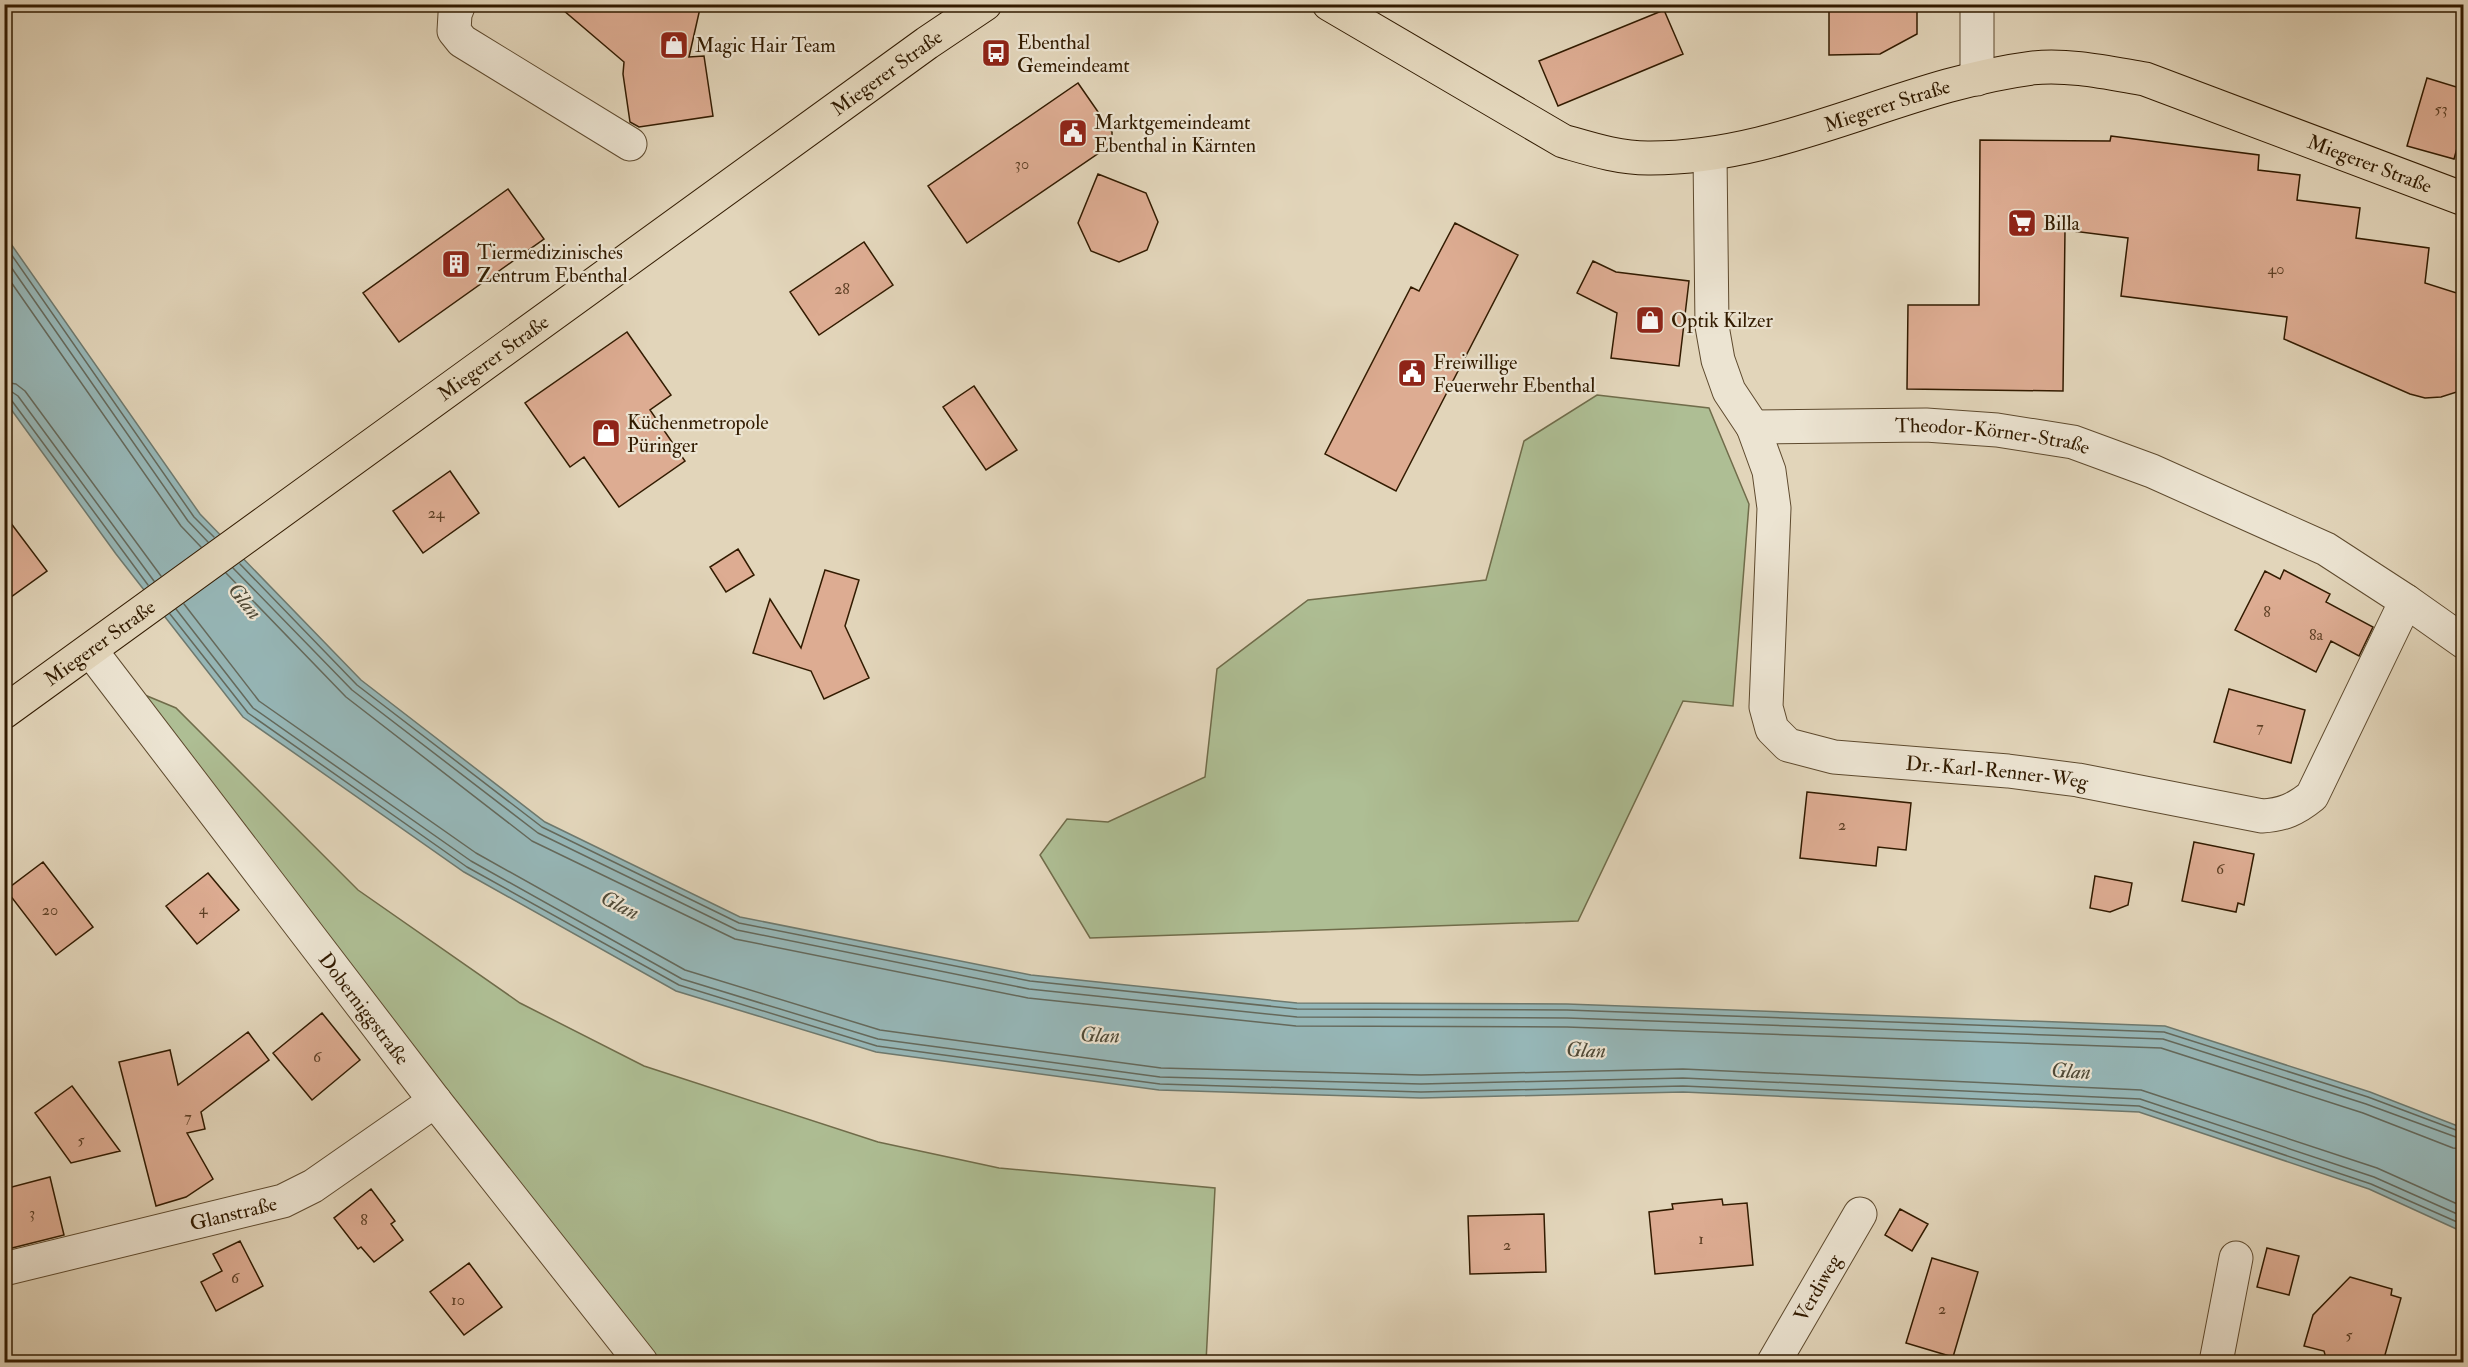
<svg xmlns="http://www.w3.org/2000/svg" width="2468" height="1367" viewBox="0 0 2468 1367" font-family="'IM FELL Double Pica',serif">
  <rect width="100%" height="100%" fill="#e2d5ba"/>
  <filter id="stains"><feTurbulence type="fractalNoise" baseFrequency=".00333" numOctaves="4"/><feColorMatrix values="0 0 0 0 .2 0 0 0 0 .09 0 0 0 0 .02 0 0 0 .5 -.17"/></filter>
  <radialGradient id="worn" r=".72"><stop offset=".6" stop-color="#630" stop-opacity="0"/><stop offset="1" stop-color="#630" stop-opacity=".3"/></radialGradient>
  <path fill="#aebe94" stroke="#706c4a" stroke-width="1.5" d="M1597,395L1709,408L1749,504L1733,706L1683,701L1578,921L1090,938L1040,855L1067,819L1108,822L1205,777L1217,669L1308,600L1486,580L1524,441Z
    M140,693L176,708L358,890L520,1003L644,1066L878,1142L999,1168L1215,1188L1206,1362H655Z"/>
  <path fill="#96b7b8" stroke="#6e796e" stroke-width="1.5" d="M4,234L200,514L361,680L545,822L740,917L1031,975L1297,1003L1567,1004L2165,1026L2370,1092L2463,1128V1232L2369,1189L2139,1112L1683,1092L1421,1098L1159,1090L876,1052L676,991L464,872L243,717L116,554L5,401Z"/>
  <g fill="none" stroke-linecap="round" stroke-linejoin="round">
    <path stroke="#64695c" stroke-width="1.5" d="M4,244L194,517L214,537
      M4,257L188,521L208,542
      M4,272L181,526L201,547
      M4,382L16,384L25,391L161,576
      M4,391L12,392L18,396L154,581
      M4,398L12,401L148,585
      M240,564L357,685L542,827L739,923L1030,981L1297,1009L1567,1010L2164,1032L2368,1097L2464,1133
      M233,568L352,690L538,833L737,930L1029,989L1297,1017L1567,1018L2163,1039L2366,1104L2464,1140
      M226,573L346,697L532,841L735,939L1028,998L1296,1026L1567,1027L2161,1048L2363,1113L2453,1148L2464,1149
      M184,604L259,701L476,853L685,970L880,1030L1161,1068L1421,1075L1683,1069L2141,1090L2377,1168L2464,1207
      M176,609L253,708L471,861L682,979L878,1039L1160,1077L1421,1084L1683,1078L2140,1099L2374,1177L2464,1217
      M170,614L248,713L467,867L679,985L877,1046L1160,1084L1421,1092L1683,1086L2139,1106L2371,1184L2464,1225"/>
  </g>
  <path fill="#ddac92" stroke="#321b00" stroke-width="1.5" d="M556,4H701L689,57L704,56L713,116L639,127L630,122L623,74L624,62Z
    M1829,4H1917V34L1880,54L1829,55Z
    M1664,10L1683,54L1558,106L1539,61Z
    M2427,78L2463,89V127L2454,159L2407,146Z
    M1078,83L1112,132V144L967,243L928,186Z
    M2111,136L2259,155L2258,170L2300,175L2297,200L2360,208L2356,238L2429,248L2425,283L2463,295V390L2441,397L2425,398L2410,394L2284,339L2287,317L2121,296L2128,238L2065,230L2063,391L1907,389L1908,305H1979L1980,140L2110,141Z
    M1098,174L1146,193L1158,222L1147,250L1119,262L1091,251L1078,223Z
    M508,189L544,239L399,342L363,293Z
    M1455,223L1518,255L1396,491L1325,454L1411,287L1419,291Z
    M864,242L893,285L819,335L790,292Z
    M1593,261L1616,272L1689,281L1679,366L1611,358L1617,313L1577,293Z
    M627,332L671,395L650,410L685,461L619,507L584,457L570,467L525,403Z
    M974,386L1017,450L986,470L943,407Z
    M450,471L479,513L423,553L393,511Z
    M4,514L47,571L4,602Z
    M738,549L754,575L726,592L710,567Z
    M825,570L859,580L845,626L869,678L824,699L811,671L753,653L770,599L801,648Z
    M2284,570L2330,594L2326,602L2373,627L2359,656L2331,641L2316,672L2235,630L2265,571L2280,579Z
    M2229,689L2305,710L2291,763L2214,742Z
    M1807,792L1911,803L1906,850L1878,847L1876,866L1800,858Z
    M2194,842L2254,854L2244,905L2238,903L2236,912L2182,901Z
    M43,862L93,927L56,955L6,890Z
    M208,873L239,910L197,944L166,906Z
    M2095,876L2132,883L2128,905L2110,912L2090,908Z
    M322,1013L360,1060L312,1100L273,1053Z
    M248,1032L269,1060L201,1112L205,1129L187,1133L213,1179L186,1197L156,1206L119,1062L170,1050L178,1085Z
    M72,1086L120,1151L71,1163L35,1113Z
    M50,1177L64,1235L4,1250V1189Z
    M371,1189L395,1221L391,1224L403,1240L374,1262L361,1247L358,1249L334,1218Z
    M1722,1199L1723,1205L1747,1203L1753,1265L1655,1274L1649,1212L1673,1209L1672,1204Z
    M1900,1209L1928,1224L1912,1251L1885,1235Z
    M1544,1214L1546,1272L1470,1274L1468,1216Z
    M240,1241L263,1286L216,1311L201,1282L222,1271L213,1254Z
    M2267,1248L2299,1256L2289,1295L2257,1287Z
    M1932,1258L1978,1272L1953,1357L1906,1343Z
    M469,1263L502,1307L464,1335L430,1292Z
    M2350,1277L2392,1289L2391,1295L2401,1298L2383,1362H2327L2324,1351L2304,1346L2313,1315Z"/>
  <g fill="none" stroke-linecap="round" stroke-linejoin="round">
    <g stroke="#5e4a2e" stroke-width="35">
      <g id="minor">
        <path d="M459,4L455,14L454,31L462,41L630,144"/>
        <path d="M1977,4V79"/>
        <path id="s1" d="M1710,155L1712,326L1718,360L1729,391L1753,427L1926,425L1997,430L2073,442L2152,471L2326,549L2406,601L2464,642"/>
        <path id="s2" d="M1753,427L1769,471L1774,508L1766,707L1772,729L1788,745L1834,757L2008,771L2078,780L2262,816C2283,815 2296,809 2312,796L2406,601"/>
        <path id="s3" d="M91,651L435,1101L641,1362"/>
        <path id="s4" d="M4,1269L283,1201L313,1186L435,1101"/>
        <path id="s5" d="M1774,1362L1860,1214"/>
        <path d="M2216,1362L2236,1258"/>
      </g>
    </g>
    <g stroke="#321b00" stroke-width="35">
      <g id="major">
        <path id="s6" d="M1329,4L1563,141C1591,149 1618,158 1648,158C1784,159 1900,85 2032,68C2069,64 2109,73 2145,79L2464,199"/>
        <path id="s7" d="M4,712L927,43L985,4"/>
      </g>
    </g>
    <use href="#minor" stroke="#ece4d2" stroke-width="33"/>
    <use href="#major" stroke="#e2d5ba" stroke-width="33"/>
  </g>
  <defs>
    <g id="shop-square" transform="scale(1.5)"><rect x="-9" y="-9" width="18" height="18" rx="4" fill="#8f2418" stroke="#ece4d2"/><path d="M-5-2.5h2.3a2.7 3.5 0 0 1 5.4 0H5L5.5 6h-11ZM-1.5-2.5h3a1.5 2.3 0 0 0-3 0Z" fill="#fff"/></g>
    <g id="bus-square" transform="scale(1.5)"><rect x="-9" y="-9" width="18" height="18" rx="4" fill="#8f2418" stroke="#ece4d2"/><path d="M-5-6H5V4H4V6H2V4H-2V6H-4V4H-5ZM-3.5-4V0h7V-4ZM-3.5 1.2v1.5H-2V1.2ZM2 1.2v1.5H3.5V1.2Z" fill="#fff"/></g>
    <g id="civic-square" transform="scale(1.5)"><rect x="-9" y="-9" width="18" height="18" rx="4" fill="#8f2418" stroke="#ece4d2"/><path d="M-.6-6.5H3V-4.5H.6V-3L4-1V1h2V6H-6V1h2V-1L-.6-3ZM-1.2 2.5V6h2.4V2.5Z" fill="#fff"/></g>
    <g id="supermarket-square" transform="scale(1.5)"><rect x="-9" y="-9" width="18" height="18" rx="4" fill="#8f2418" stroke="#ece4d2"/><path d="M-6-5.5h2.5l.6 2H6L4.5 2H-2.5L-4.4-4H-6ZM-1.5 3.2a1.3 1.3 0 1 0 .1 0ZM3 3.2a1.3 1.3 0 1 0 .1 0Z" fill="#fff"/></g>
    <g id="building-square" transform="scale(1.5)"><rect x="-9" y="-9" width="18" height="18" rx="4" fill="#8f2418" stroke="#ece4d2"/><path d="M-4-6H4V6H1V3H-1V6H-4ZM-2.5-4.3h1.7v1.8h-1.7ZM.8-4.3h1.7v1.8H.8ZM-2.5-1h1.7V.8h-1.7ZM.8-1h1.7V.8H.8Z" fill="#fff"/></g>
  </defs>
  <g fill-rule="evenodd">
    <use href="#shop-square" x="674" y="45"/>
    <use href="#bus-square" x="996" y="53"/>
    <use href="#civic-square" x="1073" y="133"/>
    <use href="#supermarket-square" x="2022" y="223"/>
    <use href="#building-square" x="456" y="264"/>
    <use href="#shop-square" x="1650" y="320"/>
    <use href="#civic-square" x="1412" y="373"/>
    <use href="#shop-square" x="606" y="433"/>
  </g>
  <g text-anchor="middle" stroke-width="4.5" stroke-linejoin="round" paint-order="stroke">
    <g font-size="16" fill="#5d3f24">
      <text x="2441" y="114">53</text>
      <text x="1022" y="169">30</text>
      <text x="2276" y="274">40</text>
      <text x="842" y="294">28</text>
      <text x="436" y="518">24</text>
      <text x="2267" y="617">8</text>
      <text x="2316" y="640">8a</text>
      <text x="2260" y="732">7</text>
      <text x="1842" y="830">2</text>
      <text x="2220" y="874">6</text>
      <text x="203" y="914">4</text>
      <text x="50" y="915">20</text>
      <text x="317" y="1062">6</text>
      <text x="188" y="1122">7</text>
      <text x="81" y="1145">5</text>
      <text x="32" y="1218">3</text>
      <text x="364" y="1225">8</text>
      <text x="1701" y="1244">1</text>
      <text x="1507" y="1250">2</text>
      <text x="235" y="1283">6</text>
      <text x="458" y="1305">10</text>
      <text x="1942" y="1314">2</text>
      <text x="2349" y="1340">5</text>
    </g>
    <g font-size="20" fill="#321b00" stroke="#ece4d2" text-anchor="start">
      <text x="1017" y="49">Ebenthal<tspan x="1017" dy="23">Gemeindeamt</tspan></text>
      <text x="695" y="52">Magic Hair Team</text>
      <text x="1094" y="129">Marktgemeindeamt<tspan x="1094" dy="23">Ebenthal in Kärnten</tspan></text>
      <text x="2043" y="230">Billa</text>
      <text x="477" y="259">Tiermedizinisches<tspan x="477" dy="23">Zentrum Ebenthal</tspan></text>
      <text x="1671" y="327">Optik Kilzer</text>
      <text x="1433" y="369">Freiwillige<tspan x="1433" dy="23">Feuerwehr Ebenthal</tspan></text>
      <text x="627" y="429">Küchenmetropole<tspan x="627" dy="23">Püringer</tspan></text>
    </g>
    <g font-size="20" fill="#321b00" stroke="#ece4d2">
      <text dy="7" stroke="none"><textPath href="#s7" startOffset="1090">Miegerer Straße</textPath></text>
      <text dy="7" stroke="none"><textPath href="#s6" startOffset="604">Miegerer Straße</textPath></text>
      <text dy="7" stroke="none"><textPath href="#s6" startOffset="1108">Miegerer Straße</textPath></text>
      <text dy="7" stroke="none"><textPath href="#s7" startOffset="604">Miegerer Straße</textPath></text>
      <text dy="7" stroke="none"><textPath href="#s1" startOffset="522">Theodor-Körner-Straße</textPath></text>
      <text dy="7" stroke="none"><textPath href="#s7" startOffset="118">Miegerer Straße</textPath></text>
      <text dy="7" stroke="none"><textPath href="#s2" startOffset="540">Dr.-Karl-Renner-Weg</textPath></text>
      <text dy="7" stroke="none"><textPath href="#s3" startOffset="450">Doberniggstraße</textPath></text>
      <text dy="7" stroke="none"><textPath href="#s4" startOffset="236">Glanstraße</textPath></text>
      <text dy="7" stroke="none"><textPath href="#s5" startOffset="86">Verdiweg</textPath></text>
    </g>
    <g font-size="21" font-style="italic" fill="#504a37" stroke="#ece4d2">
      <text transform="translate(245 601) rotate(51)" y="7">Glan</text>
      <text transform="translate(620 905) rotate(27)" y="7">Glan</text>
      <text transform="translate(1100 1035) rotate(2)" y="7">Glan</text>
      <text transform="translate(1586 1050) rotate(2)" y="7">Glan</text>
      <text transform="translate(2071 1071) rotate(3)" y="7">Glan</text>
    </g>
  </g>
  <rect width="2468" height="1367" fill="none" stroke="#e2d5ba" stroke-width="24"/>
  <rect x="6" y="6" width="2456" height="1355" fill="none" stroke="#321b00" stroke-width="3"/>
  <rect x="12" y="12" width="2444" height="1343" fill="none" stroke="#321b00" stroke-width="1.5"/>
  <rect width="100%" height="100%" filter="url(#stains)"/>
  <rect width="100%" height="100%" fill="url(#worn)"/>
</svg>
